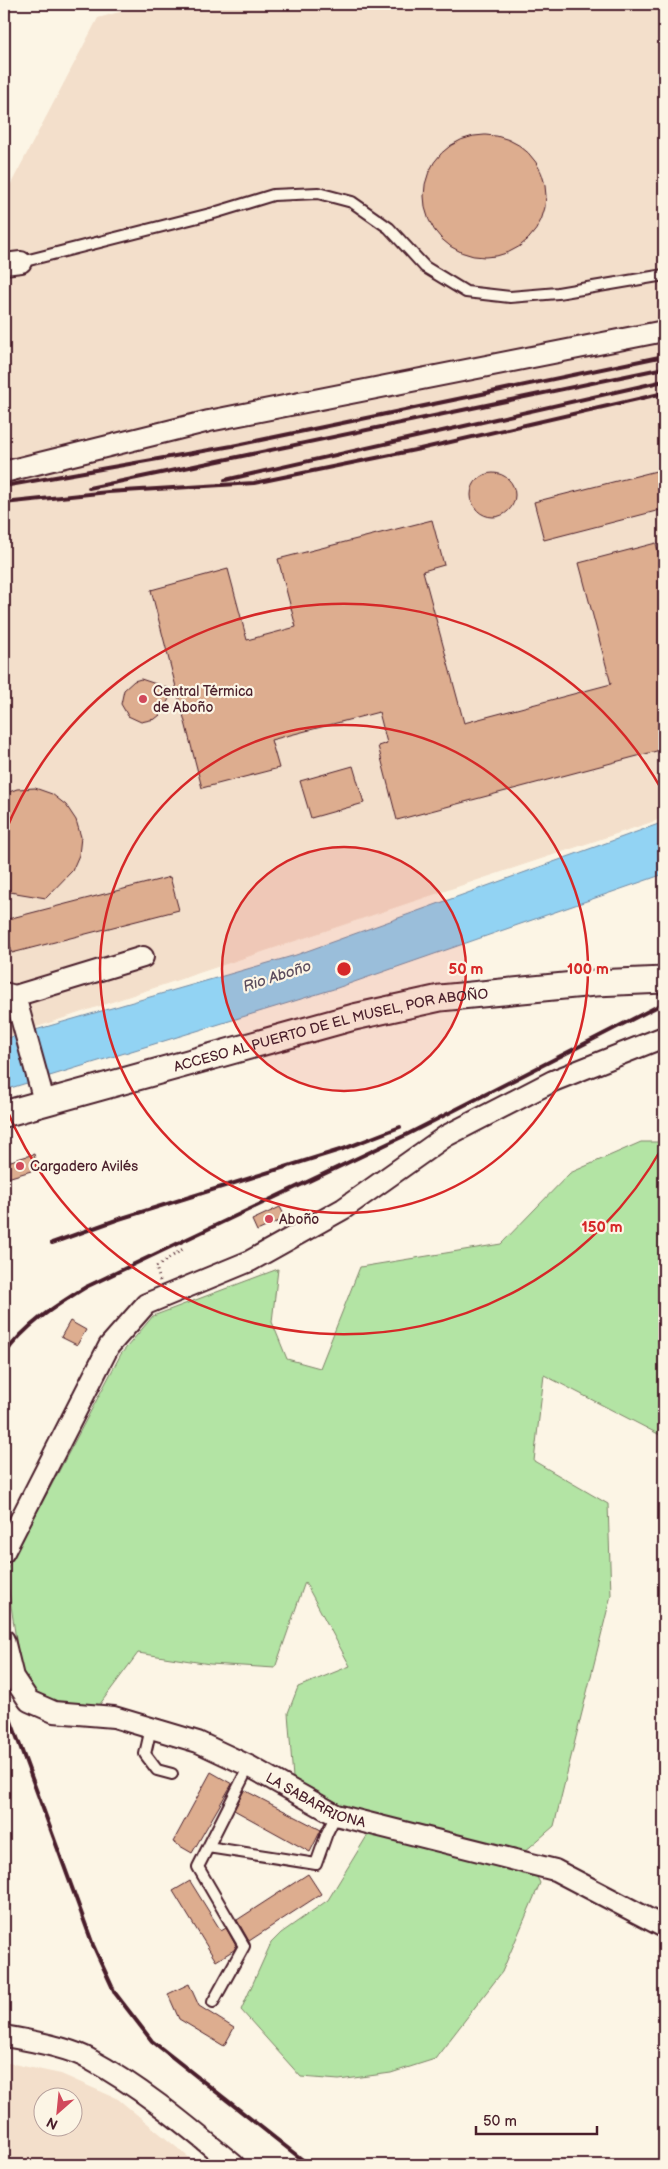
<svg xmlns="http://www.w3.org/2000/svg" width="668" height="2169" viewBox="0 0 668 2169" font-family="'Balsamiq Sans',sans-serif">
  <rect width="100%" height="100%" fill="#fcf5e5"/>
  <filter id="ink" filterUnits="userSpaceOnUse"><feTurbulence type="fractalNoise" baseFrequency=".02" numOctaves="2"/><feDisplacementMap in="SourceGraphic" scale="10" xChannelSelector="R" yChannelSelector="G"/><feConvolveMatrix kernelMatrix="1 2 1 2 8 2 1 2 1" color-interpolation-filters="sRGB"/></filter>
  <g filter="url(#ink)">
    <path fill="#f3dfcb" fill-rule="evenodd" d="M148,4H664V818L4,1038V197L98,18Z
      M4,2062L61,2074L118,2099L198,2165H4ZM42,2096H72V2126H42Z"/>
    <path fill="#b3e4a4" stroke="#7e8268" d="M641,1142H664V1437L544,1375L534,1461L608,1504L611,1595L554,1826L523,1853L341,1805L293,1778L288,1713L298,1687L350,1666L305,1582L275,1668L210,1664L138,1653L97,1708L56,1705L32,1694L21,1674L6,1571L121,1354L153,1316L278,1269L272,1322L287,1359L320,1368L360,1267L501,1244L570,1173Z
      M370,1831L535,1873L540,1883L502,1972L435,2059L391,2073L339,2080L301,2077L241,2010L271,1943L281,1933L328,1900Z"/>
    <path fill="#92d3f3" stroke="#758ba3" d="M664,822V874L337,988L4,1090V1039L296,955Z"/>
    <path fill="#ddad8f" stroke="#4a1f2b" d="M424 196a61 61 0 1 1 122 0a61 61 0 1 1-122 0Z
      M664,469V509L544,540L534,502Z
      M471 495a22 22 0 1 1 44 0a22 22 0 1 1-44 0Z
      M432,520L444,565L423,571L464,723L611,684L579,563L656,543L664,575V749L397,820L378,746L387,743L379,712L271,740L279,768L202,788L151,590L228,569L247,640L296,627L278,559Z
      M141,679L174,690L160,715L155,719L141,722L128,716L121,704L124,690L134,681Z
      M353,766L364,803L311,818L300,781Z
      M35,788L52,794L66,805L76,820L81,837L79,855L72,871L46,898L10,892L4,889V794L17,789Z
      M170,877L179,910L12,953L4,920Z
      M34,1154L38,1169L4,1179V1163Z
      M280,1207L286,1218L257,1231L252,1220Z
      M70,1321L86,1330L77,1345L61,1337Z
      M211,1772L232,1784L192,1853L173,1842Z
      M244,1790L321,1830L310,1852L234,1810Z
      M308,1874L321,1894L249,1941L237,1920Z
      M190,1881L221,1931L226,1928L236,1946L234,1950L216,1961L173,1891Z
      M189,1984L199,2006L234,2028L224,2046L179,2019L168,1994Z"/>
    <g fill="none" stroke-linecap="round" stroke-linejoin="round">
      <g stroke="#4a1f2b" stroke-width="14">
        <path id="service" d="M21,262L214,213L273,195L318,193L352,202L389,228L425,267L466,292L510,297L558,293L664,275
          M151,1728L145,1754L157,1770L172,1774
          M208,1847L316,1864L327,1833L336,1815
          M213,2002L244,1946L198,1867L249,1766"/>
      </g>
      <g stroke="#4a1f2b" stroke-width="24">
        <g id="minor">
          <path d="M4,264L21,262"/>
          <path d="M4,472L209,421L664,331"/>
          <path d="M4,993L15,996L143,957"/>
          <path d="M15,996L44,1101"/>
          <path d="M4,1552L109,1346L146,1304L250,1261L343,1209L446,1136L553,1081L664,1037"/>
          <path id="s1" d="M4,1640L13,1677L29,1701L54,1712L114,1717L198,1742L249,1766L336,1815L555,1870L664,1927"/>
          <path d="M4,2036C28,2040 68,2047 89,2059C141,2087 188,2127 234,2165"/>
        </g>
      </g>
      <g stroke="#4a1f2b" stroke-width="29">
        <g id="tertiary">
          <path id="s2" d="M4,1114L354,1017L440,998L595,983L664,980"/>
        </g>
      </g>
      <path stroke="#4a1f2b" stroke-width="3" stroke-dasharray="1 4" stroke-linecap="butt" d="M160,1281L156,1267L183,1249"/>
      <use href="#service" stroke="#fcf5e5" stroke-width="10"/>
      <use href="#minor" stroke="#fcf5e5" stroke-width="20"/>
      <use href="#tertiary" stroke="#fcf5e5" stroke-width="25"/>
      <path stroke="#4a1f2b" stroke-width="4" d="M225,480L664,381
        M4,486L232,446L664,356
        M89,488L664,368
        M4,503L108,492L254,483L420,449L664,393
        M52,1243L119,1219L343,1149L400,1127
        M4,1355C25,1325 55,1306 86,1287L408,1134L664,1003
        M4,1702L93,1945L115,1993L152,2041L309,2165"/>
    </g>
  </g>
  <circle cx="344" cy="969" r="122" fill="#d62828" fill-opacity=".12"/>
  <g fill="none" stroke="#d62828" stroke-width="2.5">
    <circle cx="344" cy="969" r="122"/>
    <circle cx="344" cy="969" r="244"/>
    <path d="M663 1146A365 365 0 0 1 4 1103M4 835A365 365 0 0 1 663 792"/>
  </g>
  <g fill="#d1495b" stroke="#fcf5e5" stroke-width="2">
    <circle cx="143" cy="699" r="5"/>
    <circle cx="20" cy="1166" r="5"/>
    <circle cx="269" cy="1219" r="5"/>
  </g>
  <g text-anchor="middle" stroke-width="4.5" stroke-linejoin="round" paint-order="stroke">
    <g font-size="14" fill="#4a1f2b" stroke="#fcf5e5" text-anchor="start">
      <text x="153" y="696">Central Térmica<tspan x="153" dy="16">de Aboño</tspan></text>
      <text x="30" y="1171">Cargadero Avilés</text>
      <text x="279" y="1224">Aboño</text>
    </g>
    <g font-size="14" fill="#4a1f2b" stroke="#fcf5e5">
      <text dy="5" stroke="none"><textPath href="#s2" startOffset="338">ACCESO AL PUERTO DE EL MUSEL, POR ABOÑO</textPath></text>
      <text dy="5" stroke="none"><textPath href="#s1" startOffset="374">LA SABARRIONA</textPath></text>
    </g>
    <g font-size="15" font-style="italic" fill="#5c4c5d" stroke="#fcf5e5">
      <text transform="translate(277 976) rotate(-18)" y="5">Rio Aboño</text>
    </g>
  </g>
  <circle cx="344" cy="969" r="8" fill="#d62828" stroke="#fcf5e5" stroke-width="2.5"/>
  <g font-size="15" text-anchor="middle" font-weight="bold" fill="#d62828" stroke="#fcf5e5" stroke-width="4.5" stroke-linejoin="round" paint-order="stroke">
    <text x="466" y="974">50 m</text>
    <text x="588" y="974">100 m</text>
    <text x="602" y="1232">150 m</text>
  </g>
  <rect width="668" height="2169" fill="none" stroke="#fcf5e5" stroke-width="20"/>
  <rect x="10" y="10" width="648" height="2149" fill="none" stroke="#4a1f2b" stroke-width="2" filter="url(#ink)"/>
  <g transform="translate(58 2112) rotate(207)"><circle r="24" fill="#fcf5e5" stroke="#b59f9b"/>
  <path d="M0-4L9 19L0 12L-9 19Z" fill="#d1495b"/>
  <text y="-8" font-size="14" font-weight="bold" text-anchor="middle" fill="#4a1f2b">N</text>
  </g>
  <path d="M476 2126v8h121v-8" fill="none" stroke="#4a1f2b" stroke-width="2.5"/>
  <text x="483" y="2126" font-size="15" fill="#4a1f2b" stroke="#fcf5e5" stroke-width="4" paint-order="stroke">50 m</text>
</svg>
